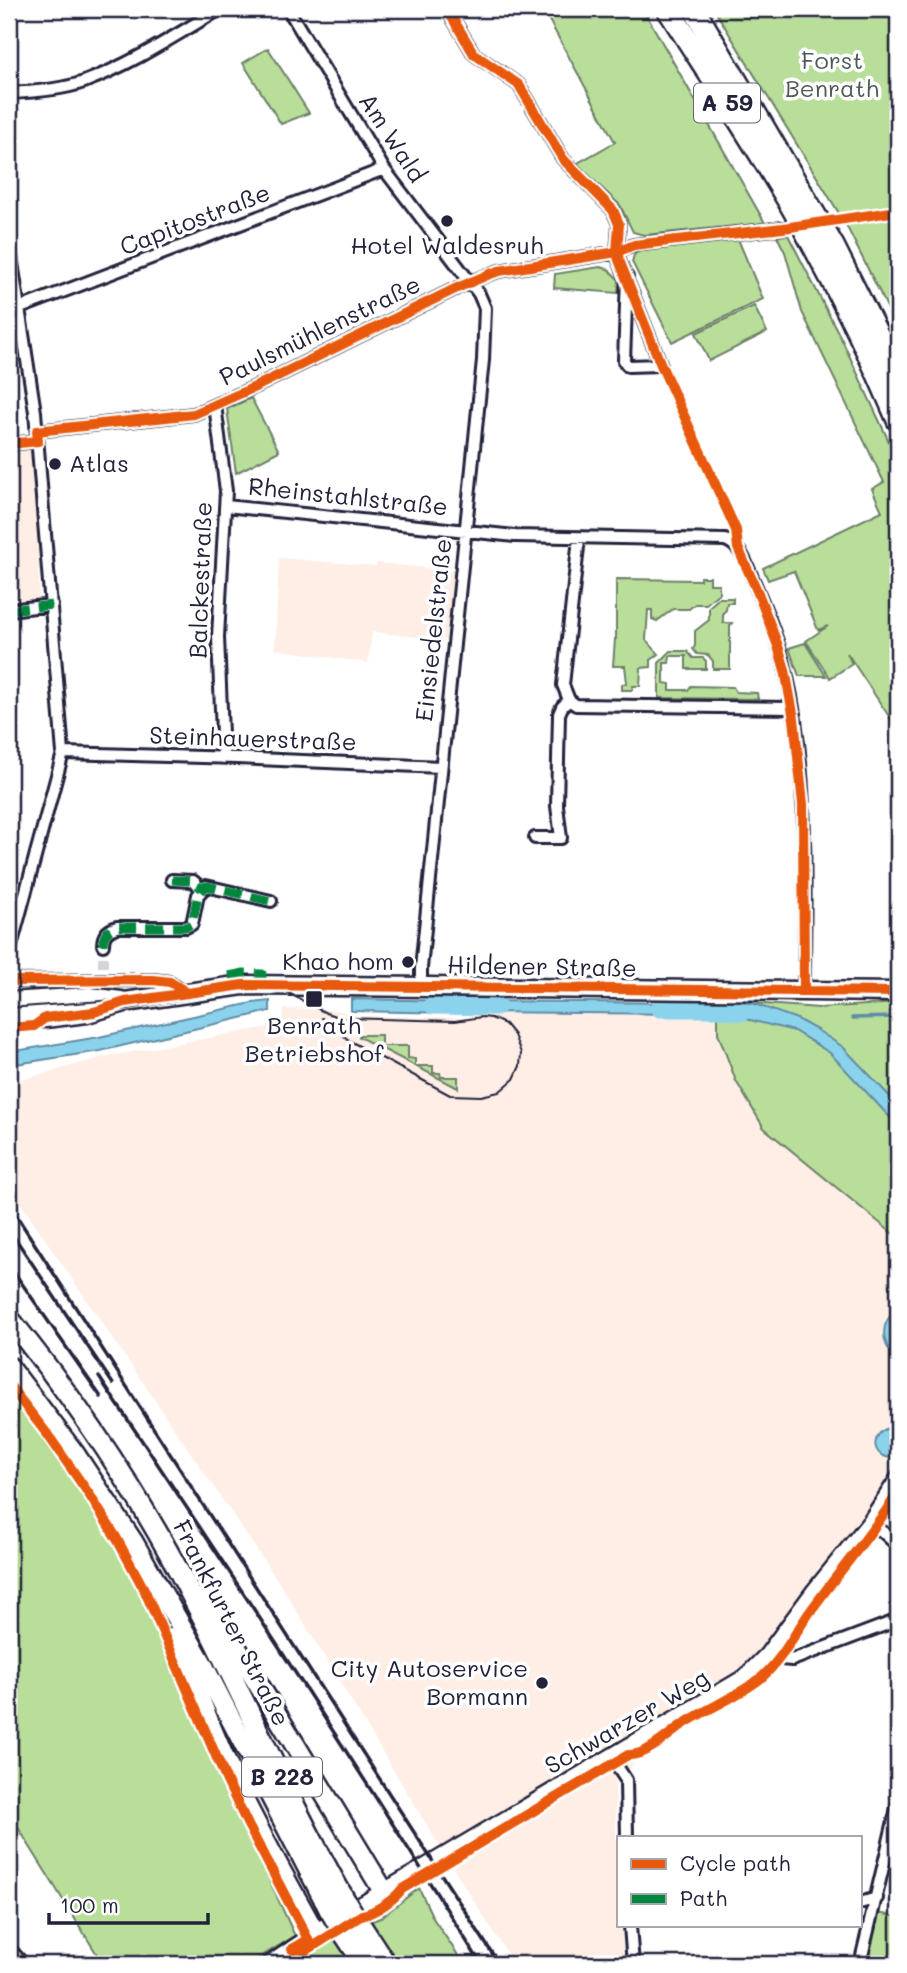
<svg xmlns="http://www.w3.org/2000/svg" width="907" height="1973" viewBox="0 0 907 1973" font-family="Mali,sans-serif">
  <rect width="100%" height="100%" fill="#fff"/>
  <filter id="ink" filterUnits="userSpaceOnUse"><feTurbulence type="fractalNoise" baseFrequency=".0143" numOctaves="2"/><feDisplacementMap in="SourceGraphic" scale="14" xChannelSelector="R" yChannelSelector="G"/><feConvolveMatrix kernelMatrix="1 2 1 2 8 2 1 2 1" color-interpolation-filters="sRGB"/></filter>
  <g filter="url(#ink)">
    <path fill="#feeee6" d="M33,444L37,447L39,600L9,603V446Z
      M279,558L376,566L377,563L454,571L446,640L372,632L368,663L275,649Z
      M284,1009L336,1010L360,1016L470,1018L471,1014H685L718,1012V1033L736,1081L764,1128L898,1238V1473L865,1522L753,1661L633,1761L630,1769L615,1778L618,1926H621L624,1964H514L453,1868L282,1587L9,1186V1083L104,1057L273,1026L283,1018Z"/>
    <path fill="#b8de99" stroke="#6d806a" stroke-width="2" d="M543,9H643L765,223L644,235L633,232L620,205L576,164L615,142Z
      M714,9H898V329L845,223Z
      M268,48L309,113L281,124L243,63Z
      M788,235L842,340L898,461V730L847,653L852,664L830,678L829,676L806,641L828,626L818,630L794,571L768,580L763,568L882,511L872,489L884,482L802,312L785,252L777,236Z
      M738,239L763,299L672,342L632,262L634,255L640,250Z
      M600,267L608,269L619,280L618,293L554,288L555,274Z
      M754,306L767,332L709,361L696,333Z
      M251,398L279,451L236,473L227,409Z
      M700,577H710V584H719V593L706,604H695L689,609H673L657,621L652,619V610H648L646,640L659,654L651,660V667L641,668L640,686H633L632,690H622V684L627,683L625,666H613L615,639H616V579L700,580Z
      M719,598H733V603H727L726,610L723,613V623H732L730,626V669H713V661L708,655L697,654L693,649L695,646V631L709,620V607Z
      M805,643L826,676H799L789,648Z
      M671,651H687L693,658H703L706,661V669H686V656H670L669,663H664V683L670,684V690H688L691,686L733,687L736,692L757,693L758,699L659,698V663Z
      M723,1003H752L819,1008L898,1003V1238L764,1128L736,1081L718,1033V1012Z
      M359,1035H381V1046H408V1058L415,1059V1066H433V1073H440L441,1077H458V1088L359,1037Z
      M9,1379C49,1433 91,1486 124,1544C143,1577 159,1611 174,1646L167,1656L295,1936L248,1964H103L9,1813Z
      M419,1888L433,1918L464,1964H397L370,1922L380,1918Z
      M878,1913L898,1917V1964H865Z
      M335,1934L357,1964H290Z"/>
    <path fill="#8bd3ec" stroke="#618ca5" stroke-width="2" d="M351,999L457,1001V1013L351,1011Z
      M270,1001V1011L100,1051L9,1065V1052L99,1037L252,1003Z
      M471,1001L684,1003L685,1014L471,1012Z
      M718,1003H752L797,1019L817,1030L843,1047L898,1105V1126L830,1053L794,1031L718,1012Z
      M898,1309V1359C880,1345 879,1322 898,1309Z
      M891,1427L898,1429V1457C873,1463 866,1434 891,1427Z"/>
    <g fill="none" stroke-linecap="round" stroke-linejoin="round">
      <path stroke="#618ca5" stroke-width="3.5" d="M852,1018L898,1017"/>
      <path stroke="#8bd3ec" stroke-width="19" d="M433,1005L497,1006
        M660,1008H718L742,1012"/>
      <path stroke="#d3d3d8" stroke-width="10" stroke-dasharray="10 5" stroke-linecap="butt" d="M103,967V945"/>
      <g stroke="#22223b" stroke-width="16">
        <path id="minor" d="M288,9L384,169L479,294L485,308L483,360L421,968V986
          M447,9L474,54L519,85L563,159L613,210L619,224L617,252L619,260L661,365L628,366L624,361L627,277
          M9,93C33,92 61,90 84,82C132,64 176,35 220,9
          M9,243L35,412L63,753L9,954
          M20,308L384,169
          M215,405L226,491L218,637L223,758
          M37,431L194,414L255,387L457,288L490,274L499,271L617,252L634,245L783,228
          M9,444L38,441
          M226,506L515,536L725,540C742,545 747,567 754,582C766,611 779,642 786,672C810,776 804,886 804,991
          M579,538L563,685L569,700L576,705L792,708
          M9,610L52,605
          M63,753L237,758L441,767
          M535,838H561L557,806L559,714L562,707L569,700
          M172,880L193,881L202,889
          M103,945C103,935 107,930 117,927H186L192,924L198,895L206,886L271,901
          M9,981L153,980L170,982L186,992
          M870,1523L883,1532L898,1546
          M771,1651L781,1659L792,1660L898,1620
          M611,1757L626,1780L627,1838
          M860,1903L877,1898
          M630,1926L633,1964
          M9,1948L23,1964
          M860,1964L898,1804"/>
      </g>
      <g stroke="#22223b" stroke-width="19">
        <path id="tertiary" d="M269,1964L315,1933"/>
      </g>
      <g stroke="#22223b" stroke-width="21">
        <path id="secondary" d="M315,1933L745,1678L767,1656L815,1591L870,1523L898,1480"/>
      </g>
      <g stroke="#22223b" stroke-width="23">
        <path id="primary" d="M9,1002L89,997L121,1001
          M9,1017L45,1018L87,1013L125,1002L243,985L898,992"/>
      </g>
      <g stroke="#22223b" stroke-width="24">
        <path id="trunk" d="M9,1318C69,1392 124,1471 170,1555C232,1668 281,1788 345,1900
          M9,1367L74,1453L133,1542L202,1663L329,1909
          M205,1596L384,1892
          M177,1636L176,1639C194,1686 212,1733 233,1778C258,1831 287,1882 315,1933
          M360,1924L386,1964
          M344,1934L364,1964"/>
      </g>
      <g stroke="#22223b" stroke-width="26">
        <path id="motorway" d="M668,9C708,72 750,135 788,200C829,271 866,344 898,420
          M694,9L833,246L898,376"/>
      </g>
      <use href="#minor" stroke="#fff" stroke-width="10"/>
      <use href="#tertiary" stroke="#fff" stroke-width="14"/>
      <use href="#secondary" stroke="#fff" stroke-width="16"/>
      <use href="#primary" stroke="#fff" stroke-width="18"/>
      <use href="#trunk" stroke="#fff" stroke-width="19"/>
      <use href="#motorway" stroke="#fff" stroke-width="21"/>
      <path stroke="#22223b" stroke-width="2" d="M9,1008L115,1000L234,981H251L277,987L326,1013L342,1018L455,1021L482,1017L491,1018L505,1024L514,1035L521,1053L520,1066L514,1079L499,1092L481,1096L450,1095L350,1041L322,1018
        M82,1012L122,1010L244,990"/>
      <path stroke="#22223b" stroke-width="3.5" d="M9,1204L499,1964
        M9,1229L113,1384
        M9,1265L101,1397
        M99,1377C230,1570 357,1766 481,1964"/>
      <g stroke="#22223b" stroke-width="24" stroke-linecap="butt">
        <path id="trunk-bridge" d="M345,1900L360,1924
          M329,1909L344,1934"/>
      </g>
      <use href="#trunk-bridge" stroke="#fff" stroke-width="19"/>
      <path stroke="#00873e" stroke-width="9" stroke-dasharray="18 9" stroke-linecap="butt" d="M9,610L52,605
        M172,880L193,881L202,889
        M103,945C103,935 107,930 117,927H186L192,924L198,895L206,886L271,901
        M229,976L244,973L262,974V985"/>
      <g stroke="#fff" stroke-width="15">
        <path id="cycleway" d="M447,9L474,54L519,85L563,159L613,210L619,224L617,252L619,260L661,365L736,530L738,548L758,593L778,646L785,670L794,719L803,804L804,991
          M9,444L38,441L37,431L194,414L255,387L457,288L490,274L499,271L617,252L634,245L783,228L898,211
          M9,981L153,980L170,982L186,992
          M9,1028L34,1026L45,1018L94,1012L125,1002L243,985L898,992
          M9,1385L48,1435L89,1494L117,1539L145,1591L226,1779L248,1825L308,1939L292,1949
          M285,1964L362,1915C375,1913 395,1899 402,1889L628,1755C645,1756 666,1737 679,1727C705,1709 736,1698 761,1678C783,1659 795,1632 812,1609C840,1570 872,1534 898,1493"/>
      </g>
      <use href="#cycleway" stroke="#e8590c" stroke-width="10"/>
    </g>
  </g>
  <g fill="#22223b" stroke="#fff" stroke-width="2.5">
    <circle cx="447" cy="221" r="7"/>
    <circle cx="55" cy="464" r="7"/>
    <circle cx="408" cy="962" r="7"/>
    <rect x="305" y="990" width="18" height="18" rx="3.5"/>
    <circle cx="542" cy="1683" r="7"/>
  </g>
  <g text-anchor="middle" stroke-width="7" stroke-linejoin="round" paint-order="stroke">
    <g fill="#fff" stroke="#646476" stroke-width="2">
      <rect x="694" y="83.5" width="66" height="39" rx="5"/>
      <rect x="242" y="1757.5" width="80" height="39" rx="5"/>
    </g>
    <g font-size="23" font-weight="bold" fill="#22223b">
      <text x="727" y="111">A 59</text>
      <text x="282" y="1785">B 228</text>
    </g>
    <g font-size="24" fill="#4f5a57" stroke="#fff">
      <text x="832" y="69">Forst<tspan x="832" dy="28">Benrath</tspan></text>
    </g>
    <g font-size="24" fill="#22223b" stroke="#fff">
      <text transform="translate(392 138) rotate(57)" y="8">Am Wald</text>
      <text transform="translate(195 220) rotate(-21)" y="8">Capitostraße</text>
      <text transform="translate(320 331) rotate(-26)" y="8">Paulsmühlenstraße</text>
      <text transform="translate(348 497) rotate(6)" y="8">Rheinstahlstraße</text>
      <text transform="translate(201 580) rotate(-88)" y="8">Balckestraße</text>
      <text transform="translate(434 630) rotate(-84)" y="8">Einsiedelstraße</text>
      <text transform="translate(253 739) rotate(2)" y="8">Steinhauerstraße</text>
      <text transform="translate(542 967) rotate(1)" y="8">Hildener Straße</text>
      <text transform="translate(231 1623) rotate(63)" y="8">Frankfurter Straße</text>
      <text transform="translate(627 1722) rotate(-30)" y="8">Schwarzer Weg</text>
    </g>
    <g font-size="24" fill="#22223b" stroke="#fff">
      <text x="447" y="254">Hotel Waldesruh</text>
      <text x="69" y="472" text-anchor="start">Atlas</text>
      <text x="394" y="970" text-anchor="end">Khao hom</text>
      <text x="314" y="1034">Benrath<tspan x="314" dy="28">Betriebshof</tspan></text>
      <text x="528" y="1677" text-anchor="end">City Autoservice<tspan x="528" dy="28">Bormann</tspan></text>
    </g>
  </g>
  <rect width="907" height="1973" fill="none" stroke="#fff" stroke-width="35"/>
  <rect x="18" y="18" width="872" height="1938" fill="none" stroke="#22223b" stroke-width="2.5" filter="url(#ink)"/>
  <rect x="617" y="1836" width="245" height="91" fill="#ffffff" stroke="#a7a7b1" stroke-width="2"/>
  <rect x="631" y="1859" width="35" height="10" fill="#e8590c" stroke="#a7a7b1" stroke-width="2"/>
  <text x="680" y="1871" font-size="21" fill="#22223b">Cycle path</text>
  <rect x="631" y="1894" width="35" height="10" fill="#00873e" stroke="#a7a7b1" stroke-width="2"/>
  <text x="680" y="1906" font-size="21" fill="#22223b">Path</text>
  <path d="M49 1913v10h159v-10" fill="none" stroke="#22223b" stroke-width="3.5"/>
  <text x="60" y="1913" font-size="21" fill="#22223b" stroke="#ffffff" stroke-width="5" paint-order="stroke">100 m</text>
</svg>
